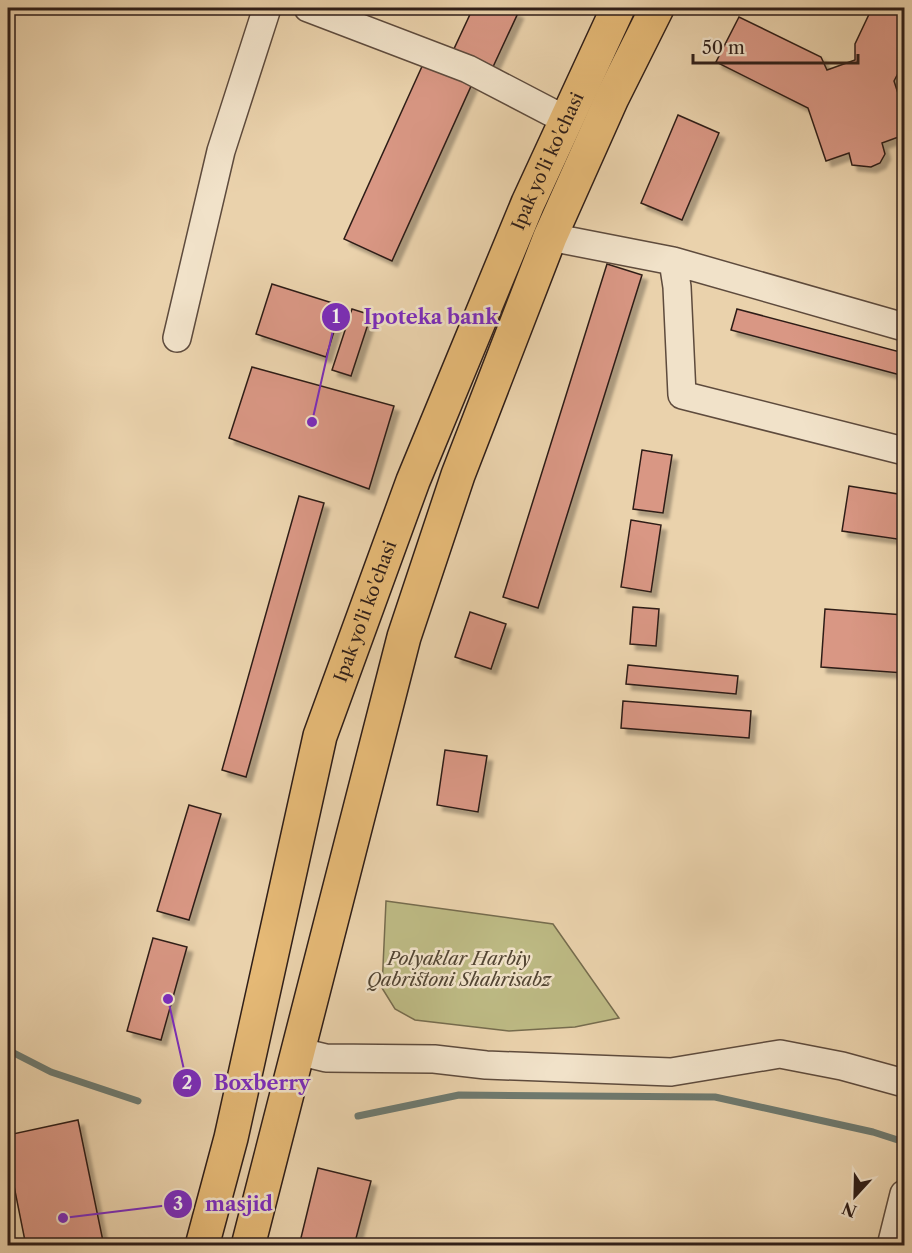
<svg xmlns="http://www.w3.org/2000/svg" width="912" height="1253" viewBox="0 0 912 1253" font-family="'Libre Caslon Text',serif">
  <defs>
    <filter id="shadow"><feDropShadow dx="5.5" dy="5.5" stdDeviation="1.5" flood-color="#0004"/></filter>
  </defs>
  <rect width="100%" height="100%" fill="#ead2ac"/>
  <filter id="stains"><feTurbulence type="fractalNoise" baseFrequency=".00333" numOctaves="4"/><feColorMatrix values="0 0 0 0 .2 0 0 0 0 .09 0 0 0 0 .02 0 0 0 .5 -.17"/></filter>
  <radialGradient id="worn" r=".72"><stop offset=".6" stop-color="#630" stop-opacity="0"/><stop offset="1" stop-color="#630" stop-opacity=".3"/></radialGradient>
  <path fill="#bdba84" stroke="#766c4e" stroke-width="1.5" d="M386,901L553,924L619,1018L575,1027L509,1031L415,1020L395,1009L382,988Z"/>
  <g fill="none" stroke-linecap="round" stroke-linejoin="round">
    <path stroke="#6e7a70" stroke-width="7" d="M8,1050L51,1072L138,1101
      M358,1116L459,1095L715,1097L873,1132L904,1142"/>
  </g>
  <path fill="#d99784" stroke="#2f1e18" stroke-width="1.5" filter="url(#shadow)" d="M473,8H507L518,13L492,69L453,51Z
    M872,8H904V62L894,81L904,112V135L882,143L885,154L880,163L871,167L852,165L849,153L826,161L808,108L716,62L739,17L821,57L827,70L855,60V44Z
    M424,62L472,84L392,261L344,239Z
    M678,115L719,133L682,220L641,203Z
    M607,264L642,275L538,608L503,597Z
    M272,284L342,306L326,357L256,334Z
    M352,309L371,315L351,376L332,370Z
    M737,309L904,353V376L731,330Z
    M252,367L394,406L369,489L229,438Z
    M642,450L672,455L663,513L633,509Z
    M849,486L904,495V540L842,531Z
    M299,496L324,503L246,777L222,770Z
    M631,520L661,525L651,592L621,587Z
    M633,607L659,609L656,646L630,644Z
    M825,609L904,615V673L821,667Z
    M470,612L506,624L491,669L455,657Z
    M628,665L738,676L736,694L626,684Z
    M623,701L751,711L749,738L621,728Z
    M445,750L487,756L478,812L437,805Z
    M189,805L221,814L189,920L157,911Z
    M153,938L187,947L161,1040L127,1031Z
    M78,1120L104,1246H26L8,1156V1135Z
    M318,1168L371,1181L354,1246H299Z"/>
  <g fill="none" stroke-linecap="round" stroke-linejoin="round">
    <g stroke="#5e4b3d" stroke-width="30">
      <path id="minor" d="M308,8L468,69L564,119
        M550,237L673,261L677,287L682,395L904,451
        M673,261L904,327
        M177,338L221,151L267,8
        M297,1051L326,1058L434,1059L486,1065L671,1072L780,1054L842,1066L904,1083
        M891,1246L904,1194"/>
    </g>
    <g stroke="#2f1e18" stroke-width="36">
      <g id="major">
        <path id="s1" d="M202,1246L231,1138L320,736L413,481L528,203L618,8"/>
        <path d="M248,1246L404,637L458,475L550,237L612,98L657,8"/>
      </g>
    </g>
    <use href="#minor" stroke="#f1e2c9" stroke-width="27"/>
    <use href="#major" stroke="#e5b976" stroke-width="33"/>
  </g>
  <g text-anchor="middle" stroke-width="5" stroke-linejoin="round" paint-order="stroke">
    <g font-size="18" fill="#2f1e18" stroke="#f1e2c9">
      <text dy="6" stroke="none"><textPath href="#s1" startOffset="1142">Ipak yo'li ko'chasi</textPath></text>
      <text dy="6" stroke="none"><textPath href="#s1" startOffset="656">Ipak yo'li ko'chasi</textPath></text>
    </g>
    <g font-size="18" font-style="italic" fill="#524533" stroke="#f1e2c9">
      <text x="459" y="965">Polyaklar Harbiy<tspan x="459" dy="21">Qabristoni Shahrisabz</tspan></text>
    </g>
  </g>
  <path fill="none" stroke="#7b2cbf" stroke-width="2" d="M312 422L336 317M168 999L187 1083M63 1218L178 1204"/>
  <g fill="#7b2cbf" stroke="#f1e2c9" stroke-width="2">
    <circle cx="312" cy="422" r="6"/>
    <circle cx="168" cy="999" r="6"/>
    <circle cx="63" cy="1218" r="6"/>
    <circle cx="336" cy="317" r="15"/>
    <circle cx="187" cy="1083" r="15"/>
    <circle cx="178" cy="1204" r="15"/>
  </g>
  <g font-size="18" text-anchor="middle" font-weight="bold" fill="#fff">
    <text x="336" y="323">1</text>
    <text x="187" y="1089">2</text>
    <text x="178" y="1210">3</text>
  </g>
  <g font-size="20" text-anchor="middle" font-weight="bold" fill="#7b2cbf" stroke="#f1e2c9" stroke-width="5" stroke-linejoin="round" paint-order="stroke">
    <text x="431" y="324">Ipoteka bank</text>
    <text x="262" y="1090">Boxberry</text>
    <text x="239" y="1211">masjid</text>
  </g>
  <rect width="912" height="1253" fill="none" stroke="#ead2ac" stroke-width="30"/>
  <rect x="9" y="9" width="894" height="1235" fill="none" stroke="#2f1e18" stroke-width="3"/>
  <rect x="15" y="15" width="882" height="1223" fill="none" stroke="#2f1e18" stroke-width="1.5"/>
  <g transform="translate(855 1196) rotate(202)" stroke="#f1e2c9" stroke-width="4.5" paint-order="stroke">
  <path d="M0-4.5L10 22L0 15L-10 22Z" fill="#2f1e18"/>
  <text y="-9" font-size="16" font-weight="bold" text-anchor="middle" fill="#2f1e18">N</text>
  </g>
  <path d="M693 54v9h165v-9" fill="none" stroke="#2f1e18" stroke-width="3"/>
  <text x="702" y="54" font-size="18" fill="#2f1e18" stroke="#f1e2c9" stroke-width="4.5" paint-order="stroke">50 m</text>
  <rect width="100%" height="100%" filter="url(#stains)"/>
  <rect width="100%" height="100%" fill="url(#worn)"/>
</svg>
